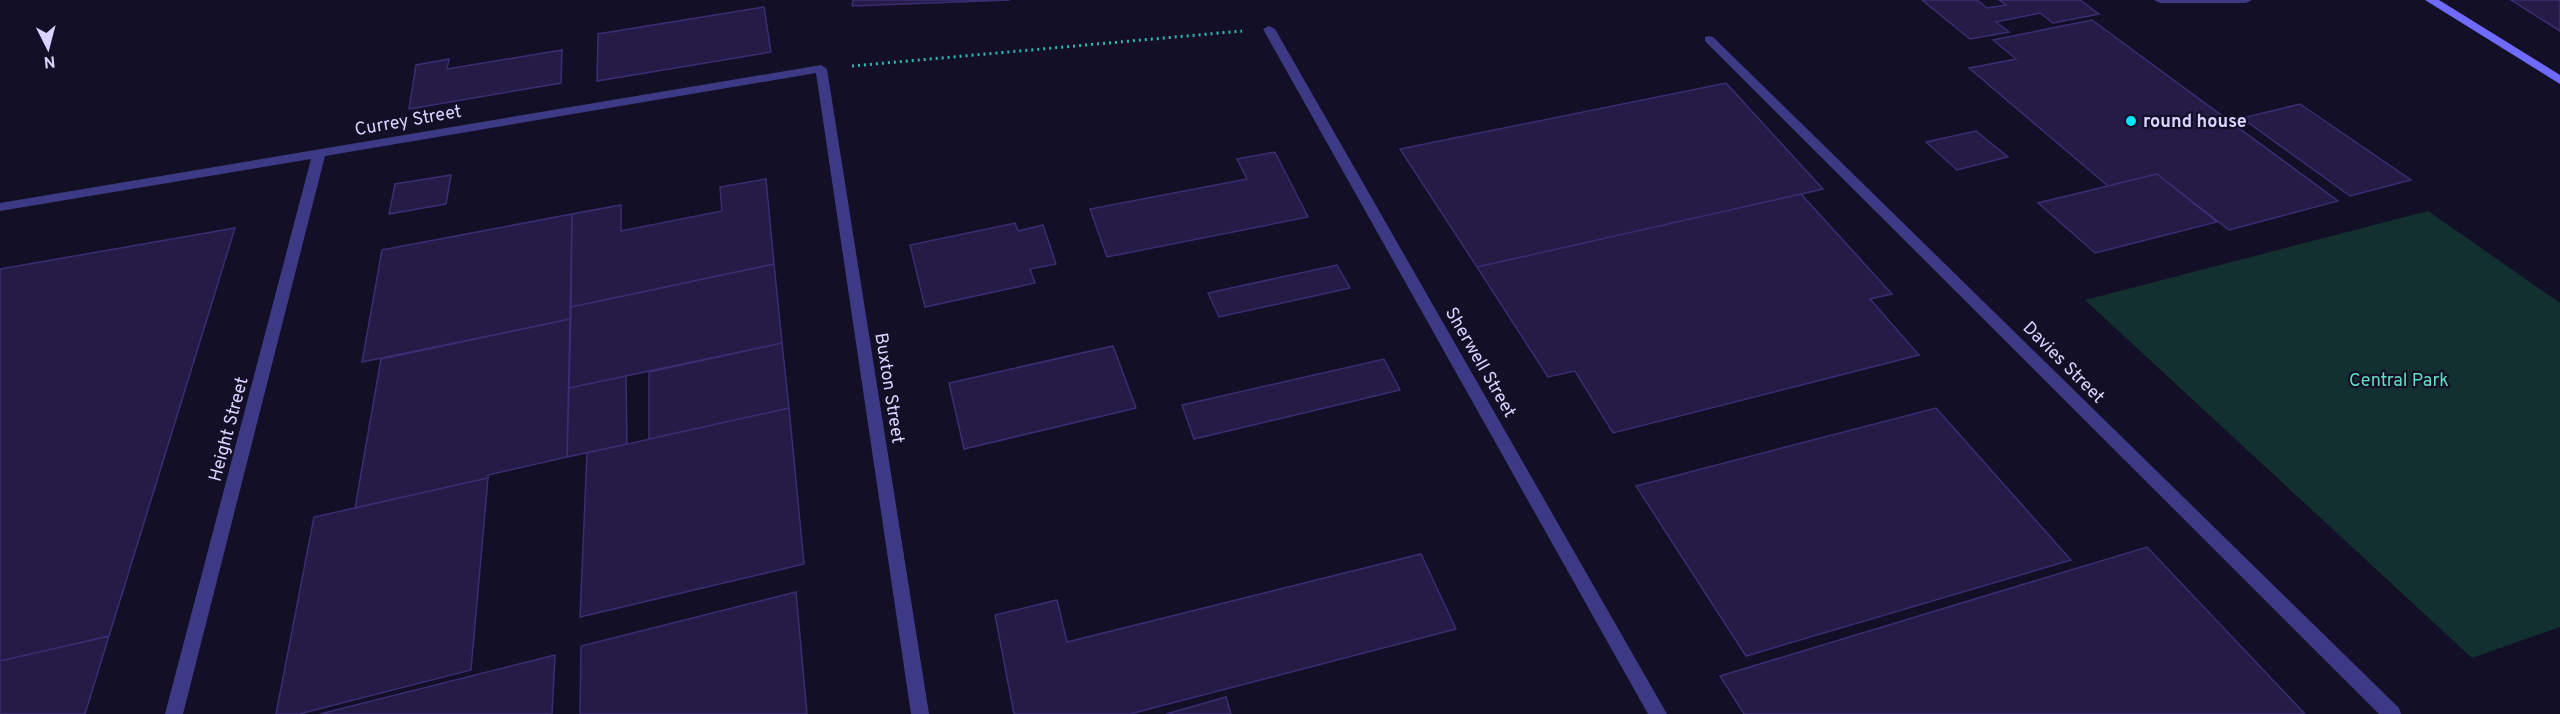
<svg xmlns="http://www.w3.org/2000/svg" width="2560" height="714" viewBox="0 0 2560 714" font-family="Overpass,sans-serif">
  <rect width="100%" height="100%" fill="#130f26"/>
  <path fill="#12302f" d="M2428,211L2560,303V627L2472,658L2085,300Z"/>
  <path fill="#241b47" stroke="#3b2d73" stroke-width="1.5" d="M853,0H1010L852,6Z
    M1922,0H1977L1987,8L2006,5L1999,0H2080L2099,14L2053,23L2040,13L1996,22L2009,32L1970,39Z
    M2511,0H2560V31Z
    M764,7L771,52L597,81L598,34Z
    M2092,20L2338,201L2229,230L2157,174L2108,186L1969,68L2016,59L1993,40Z
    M562,50L561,83L409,109L416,65L449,59L447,69Z
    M1726,83L1823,189L1477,267L1400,149Z
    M2300,104L2411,180L2350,196L2242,118Z
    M1976,131L2008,157L1957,170L1926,142Z
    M1275,152L1308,217L1107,257L1090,209L1247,179L1237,159Z
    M2157,174L2217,222L2095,253L2038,203Z
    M451,175L446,204L389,214L395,184Z
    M766,179L774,264L571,307L572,214L621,205V231L722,211L720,187Z
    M1801,194L1892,294L1870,299L1919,355L1613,433L1575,371L1548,377L1477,267Z
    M572,214L570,319L362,362L382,250Z
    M1015,223L1018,231L1043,225L1056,264L1030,269L1035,283L925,307L910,245Z
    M235,228L109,636L0,661V269Z
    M774,264L782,343L569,388L571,307Z
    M1337,265L1350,288L1219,317L1208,293Z
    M570,319L567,457L488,475V478L355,508L381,359Z
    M782,343L789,408L649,439V372Z
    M1113,346L1136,408L964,449L949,383Z
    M1384,359L1400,390L1194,439L1182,405Z
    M626,376L627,444L567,457L569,388Z
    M789,408L804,564L580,617L587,453Z
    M1936,408L2071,560L1746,656L1636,486Z
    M488,478L471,670L299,714H276L314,517Z
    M2147,547L2305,714H1744L1720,676Z
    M1421,554L1456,629L1130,714H1014L995,615L1057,600L1067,642Z
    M796,592L807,714H580L581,646Z
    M109,636L85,714H0V661Z
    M555,655L552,714H320Z
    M1226,697L1231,714H1166Z"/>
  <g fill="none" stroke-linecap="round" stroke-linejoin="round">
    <path stroke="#2fb8b0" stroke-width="3" stroke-dasharray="2 4" stroke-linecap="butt" d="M852,66L1242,31"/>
    <path fill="#3d3a85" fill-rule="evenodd" d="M2154,0H2252L2246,3H2160Z
      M1269,26L1275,29L1667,714H1648L1263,29Z
      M1709,36L1713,37L2399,708L2401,714H2379L1705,41V37Z
      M821,65L827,69L929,714H911L816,73L325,156L183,714H165L311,159L0,211V203Z"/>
    <path fill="#6f6bff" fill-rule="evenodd" d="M2425,0H2439L2560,75V84Z"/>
  </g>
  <circle fill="#00e5ff" stroke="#130f26" stroke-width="2" cx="2131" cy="121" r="6"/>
  <g text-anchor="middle" stroke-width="4.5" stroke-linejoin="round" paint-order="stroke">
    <g font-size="18" fill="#d9d4ff" stroke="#130f26">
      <text transform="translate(408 120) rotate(-10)" y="6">Currey Street</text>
      <text transform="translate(1481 362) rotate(60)" y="6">Sherwell Street</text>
      <text transform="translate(2064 362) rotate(45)" y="6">Davies Street</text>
      <text transform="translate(890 388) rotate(81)" y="6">Buxton Street</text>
      <text transform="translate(228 429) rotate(-75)" y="6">Height Street</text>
    </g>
    <g font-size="18" font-weight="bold" fill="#d9d4ff" stroke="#130f26" text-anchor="start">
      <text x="2143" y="127">round house</text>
    </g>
    <g font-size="18" fill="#5fe0c0" stroke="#130f26">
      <text x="2399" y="386">Central Park</text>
    </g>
  </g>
  <g transform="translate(48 48) rotate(174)" stroke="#130f26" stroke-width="4.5" paint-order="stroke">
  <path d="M0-4.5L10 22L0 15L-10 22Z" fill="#d9d4ff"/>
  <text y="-9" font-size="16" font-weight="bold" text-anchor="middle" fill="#d9d4ff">N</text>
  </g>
</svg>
